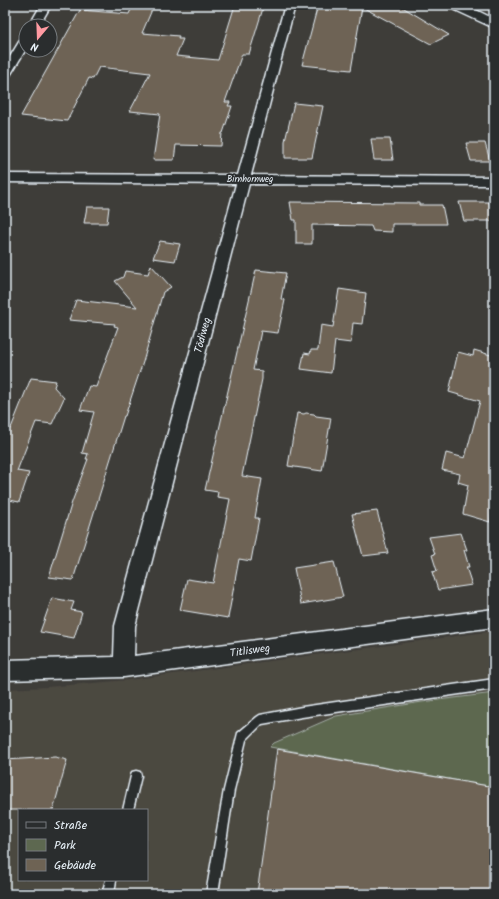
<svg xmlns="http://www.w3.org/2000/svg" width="499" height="899" viewBox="0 0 499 899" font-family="Kalam,sans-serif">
  <rect width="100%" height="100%" fill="#3e3d39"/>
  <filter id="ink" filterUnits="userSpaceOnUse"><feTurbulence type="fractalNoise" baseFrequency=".025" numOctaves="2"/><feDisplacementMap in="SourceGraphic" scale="8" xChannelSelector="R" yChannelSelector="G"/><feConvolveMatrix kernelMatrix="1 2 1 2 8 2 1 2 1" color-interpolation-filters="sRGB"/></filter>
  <g filter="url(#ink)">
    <path fill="#4c4841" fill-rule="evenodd" d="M494,631V894H5V689L47,687L128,680ZM19,810H147V880H19Z"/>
    <path fill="#5d6850" stroke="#a2aca4" d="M494,693V787L270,747L274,743L336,716L422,702Z"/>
    <path fill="#6e6354" stroke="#e8f1f8" d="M133,5H154L142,33L179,36L178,39H183L176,56L218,60L235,5H264L249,54H242L225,102H230L228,106H232L223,133H222L221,146L176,145L174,160H153L160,114L130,111L150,73L99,67L93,79L89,78L67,121L21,116L80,10L129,14Z
      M318,5H399L449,35L431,44L362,7L351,70L302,65Z
      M294,103L323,106L312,158H285V141Z
      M371,139H390L393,160H374Z
      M466,143H485L490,161H471Z
      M290,202L419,203V205H442L446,224H392V232L373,231L371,226L312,225V244H296V220H293Z
      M459,202H489L494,221H464Z
      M87,207H109L107,223H84Z
      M160,241L180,244L175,261L153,258Z
      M151,265L171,287L163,292L143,362L125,416H124L73,580L49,577L72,502L88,459H86L88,454L82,453L94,412L80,410L89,386L96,387L118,327L114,326L115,324L69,320L76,300L137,307L115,281L123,277L125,271L148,274Z
      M256,270L286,273L281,299L285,300L278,333L261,331L253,370L262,371V379L242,476L262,479L255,518H259L251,561L239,559L228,618L180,610L187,579L213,583L230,499L217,497L218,492L205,490Z
      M339,289L366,293L362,324L353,323L351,343L335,341L331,373L301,369L304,353L310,354L311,350H318L321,325L333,327Z
      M474,350L494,356V498L490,522L463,514L468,485L458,482L460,474L442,470L446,453L465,458L480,401L449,392L458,352L473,356Z
      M31,378L56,381L54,387L64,398L52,424L36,422L17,471L29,473L19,502L5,499V427L11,428Z
      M297,413L304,414L306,413L314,414L316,416L331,418L322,471L288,466Z
      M377,511L388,553L363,556L352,514Z
      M461,533L467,550H464L469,567H466L472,585L438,590L432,572L437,571L432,555L435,554L429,537Z
      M334,562L343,597L301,604L294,568Z
      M52,598L74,602L71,610L82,612L74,638L40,632Z
      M277,749L494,787V894H257Z
      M55,757L67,760L53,810H5V760Z"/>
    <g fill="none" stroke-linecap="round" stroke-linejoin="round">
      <g stroke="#e8f1f8" stroke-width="3">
        <path id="service" d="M494,679V689L302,717L262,724L246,740L234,790L218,894H206L224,790L237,737L238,733L257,717L260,715L302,707Z
          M136,771L140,772L141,776L133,810H123L131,776L132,772Z
          M106,880H116L114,894H102Z"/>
      </g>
      <g stroke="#e8f1f8" stroke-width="3">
        <path id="minor" d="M41,5H51L39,26H29Z
          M285,5H295L251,175L494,177V185L249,184L135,626L134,656L494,609V627L124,677L5,680V660L114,657L115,626L236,184L5,182V174L238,175Z
          M26,36V49L9,77L5,78V65L22,37Z"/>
      </g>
      <g stroke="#e8f1f8" stroke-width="3">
        <path id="tertiary" d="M449,5H466L494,19V28L451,8Z"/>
      </g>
      <use href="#service" fill="#2a2d2e" fill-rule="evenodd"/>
      <use href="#minor" fill="#2a2d2e" fill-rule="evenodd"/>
      <use href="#tertiary" fill="#2a2d2e" fill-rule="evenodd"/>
    </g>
  </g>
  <g text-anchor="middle" stroke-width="3.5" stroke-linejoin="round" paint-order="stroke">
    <g font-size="9" fill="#e8f1f8" stroke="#2a2d2e">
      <text x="250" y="182">Birnhornweg</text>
    </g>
    <g font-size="11" fill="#e8f1f8" stroke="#2a2d2e">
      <text transform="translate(202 335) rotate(-75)" y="4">Tödiweg</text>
      <text transform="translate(250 650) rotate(-8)" y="4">Titlisweg</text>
    </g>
  </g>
  <rect width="499" height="899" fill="none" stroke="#2a2d2e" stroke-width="20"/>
  <rect x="10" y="10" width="479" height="879" fill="none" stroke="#e8f1f8" stroke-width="1.5" filter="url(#ink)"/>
  <rect x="18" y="809" width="130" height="72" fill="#2a2d2e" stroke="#767b7f"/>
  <rect x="26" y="822" width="20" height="6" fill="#2a2d2e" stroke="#767b7f"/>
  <text x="54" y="829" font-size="12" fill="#e8f1f8">Straße</text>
  <rect x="26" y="839" width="20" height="12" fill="#5d6850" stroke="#767b7f"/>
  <text x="54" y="849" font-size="12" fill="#e8f1f8">Park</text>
  <rect x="26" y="859" width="20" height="12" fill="#6e6354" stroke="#767b7f"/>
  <text x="54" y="869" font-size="12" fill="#e8f1f8">Gebäude</text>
  <g transform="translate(38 38) rotate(199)"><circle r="19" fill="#2a2d2e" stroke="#767b7f"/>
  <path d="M0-3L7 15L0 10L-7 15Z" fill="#ff9aa2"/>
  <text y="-6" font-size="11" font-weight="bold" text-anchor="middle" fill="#e8f1f8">N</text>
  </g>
</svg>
